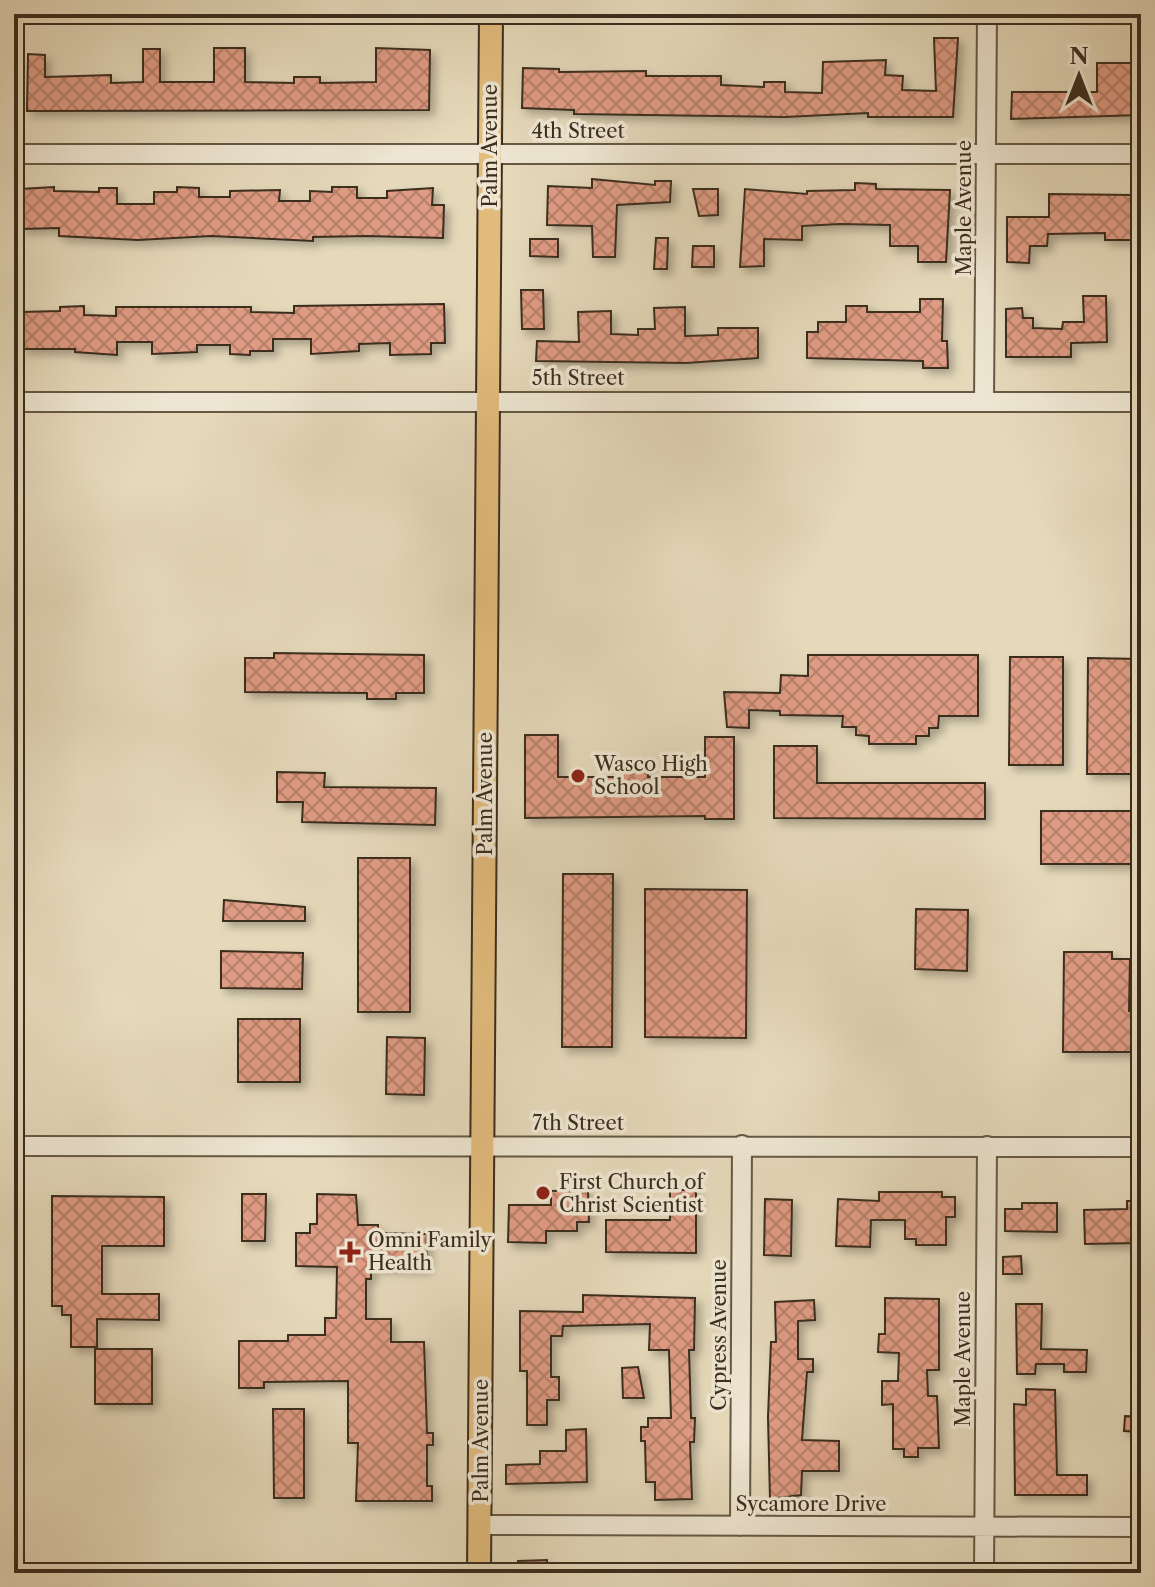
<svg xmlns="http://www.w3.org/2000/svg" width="1155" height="1587" viewBox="0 0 1155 1587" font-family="'Libre Caslon Text',serif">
  <defs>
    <pattern id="building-cross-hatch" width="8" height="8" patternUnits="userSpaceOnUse" patternTransform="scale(2)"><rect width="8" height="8" fill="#df9b83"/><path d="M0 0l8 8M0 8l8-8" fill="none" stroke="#b67f6b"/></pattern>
    <filter id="shadow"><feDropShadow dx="5" dy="5" stdDeviation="4" flood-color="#0004"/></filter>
  </defs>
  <rect width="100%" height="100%" fill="#e5d9ba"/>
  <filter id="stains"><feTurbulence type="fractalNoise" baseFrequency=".0025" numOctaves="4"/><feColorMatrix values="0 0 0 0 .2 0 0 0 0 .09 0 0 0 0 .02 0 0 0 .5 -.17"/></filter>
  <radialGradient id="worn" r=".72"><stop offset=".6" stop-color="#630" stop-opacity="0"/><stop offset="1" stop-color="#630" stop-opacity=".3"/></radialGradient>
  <path fill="url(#building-cross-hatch)" stroke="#3b2d1e" stroke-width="2" filter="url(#shadow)" d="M934,38H958L953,117H868V113L785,117L574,114V110L522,108L523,68L559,69V72L646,71V76H721V85L764,87V82H785V92L822,93L823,62L886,60L885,75L903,76L902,90L936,91Z
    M214,48H245V82L294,83V77H320V83L376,82V48L430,50L429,110L27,111L28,54L45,55V77L111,75V83L143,82V49H160V82H214Z
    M1097,63H1131V74H1141V115L1011,119L1012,92H1097Z
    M592,179L655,185V181H671L670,202L617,205L615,257H593L592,226L547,225L548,186L592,188Z
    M855,183L876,184V189L950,190L946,262H918V246H890V225L840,224L802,226V240L764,239V266L740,267L745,189L807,194V191L855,190Z
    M54,187V191L99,192V188H117V204H154V192H177V187L199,188V197H230V191L280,190L279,201H310V191L332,192V187H357V198H387V191L433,188L432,205H444L443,238L367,236L313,237V241L211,236L138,240L59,236V228L21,229L20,189Z
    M693,189H718V215L699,216Z
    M1049,194L1132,195V218H1141V240H1105V233L1048,234L1047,246H1030L1029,263L1007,262V217H1049Z
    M656,238H668L667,269H654Z
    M530,239H558V257L530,256Z
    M693,246H714V267H692Z
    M521,290H543L544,329H522Z
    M1083,296H1106L1107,342L1071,343V357H1006V309L1022,308L1023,318H1033V328L1062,329L1063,322H1084Z
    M920,299H943L942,341H947L948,368H923V361L807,358V332H818V322H846V306H867V312H920Z
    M444,304L445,343H431V354L390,355V343L359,344V351L311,354V339H273V351H250V355L230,354V345H197V352L152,354V342H117V355L75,352V349H22L21,312L60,311V307L84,306V315L116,316V307H251V312L294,313V306Z
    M685,307V336L718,335V328H758V358L686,363L536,361L537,341L579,342L578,312L611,311V334L638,335V329H655L654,308Z
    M274,653L424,655V693H396V699H367V693L245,692V658H274Z
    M808,655H978V716H939L938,728H929V736H916V744H869V736L856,735V727H842L843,716L780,715V711L749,710V728L727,727L724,692L780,693L781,675L808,676Z
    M1010,657H1063V765H1009Z
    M1088,658L1140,659L1139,774H1087Z
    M525,735H558V777H619V765H648V777H705V737H734V819H705V816L525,818Z
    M774,746H817V783H985V819L774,818Z
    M277,772L325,773L324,787L436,788L435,825L302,822L303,802H277Z
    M1041,811H1141V864H1041Z
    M358,858H410V1012H358Z
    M563,874H613L612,1047H562Z
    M645,889L747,890L746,1038L645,1037Z
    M224,900L305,907V921H223Z
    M916,909L968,910L967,971L915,969Z
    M221,951L303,953L302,989L221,988Z
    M1064,952H1112V959H1130L1129,1011H1135V1052H1063Z
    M238,1019H300V1082H238Z
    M387,1037L425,1038L424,1095L386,1094Z
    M588,1190L589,1222H577V1231H546V1243L508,1242L509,1205H551V1191Z
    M670,1190H696V1253L606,1252V1220H670Z
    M879,1192H942V1197H955V1217H946V1245H916V1239H905V1220H871L870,1247L836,1246L838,1199L879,1201Z
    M242,1194H266L265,1241H242Z
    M317,1194L356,1195L358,1225H378V1233L427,1234L426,1268L371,1267V1279H366V1319H391V1342H424L427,1433H433V1445H427V1486H432V1501H356L358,1443H348V1381L264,1382V1388H239V1341H288V1335H325V1318H336L337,1267L296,1266V1233H310V1224H317Z
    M52,1196L164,1197V1246H102V1294H159V1320L97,1319V1347H71V1315H62V1306H52Z
    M765,1199L792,1200L791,1256L764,1255Z
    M1127,1201H1141L1139,1243L1085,1244L1084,1210L1127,1209Z
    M1022,1203H1057V1232L1005,1231V1209H1022Z
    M1021,1256L1022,1274H1003V1257Z
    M583,1295L695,1298L694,1350H689L691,1418H695L694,1442H690L692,1499L655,1500V1482H646L645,1441H641V1427H648V1418H671L669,1350H649L650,1324L563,1326L562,1336H551V1377H559V1400H547V1425H527V1371H520V1311L583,1312Z
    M885,1298L939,1299V1370H927L928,1396H937L939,1448H918V1457H904V1449H893V1404L882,1405V1381H898L899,1353L878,1352L879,1334H885Z
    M814,1300L815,1320L798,1321V1359H813V1372H807L802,1440L839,1441V1471H802L801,1495L770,1499L768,1417L771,1342H776L775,1302Z
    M1016,1304H1042L1041,1349L1087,1350L1086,1372H1064V1364H1036L1035,1374H1017Z
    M95,1349H152V1404H95Z
    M638,1367L644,1398H623L622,1368Z
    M1026,1389L1055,1390L1057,1475H1087V1495H1015L1014,1404L1026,1405Z
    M273,1409H304V1498H274Z
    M1125,1416L1141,1417V1432L1124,1431Z
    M586,1429L587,1482L506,1484V1465L540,1464V1451H566V1430Z
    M547,1560V1573H518V1561Z"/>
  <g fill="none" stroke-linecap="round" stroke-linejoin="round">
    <g stroke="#665845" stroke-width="22">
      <path id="minor" d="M14,154H1141
        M14,402H1141
        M984,402L987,14
        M14,1146L1141,1147
        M480,1525L1141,1527
        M740,1526L742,1145
        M984,1573L987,1146"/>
    </g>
    <g stroke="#3b2d1e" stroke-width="26">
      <path id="major" d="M479,1573L491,14"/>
    </g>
    <use href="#minor" stroke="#eee6d2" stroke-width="18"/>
    <use href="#major" stroke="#e2bc7d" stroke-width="22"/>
  </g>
  <g fill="#8f2418" stroke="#eee6d2" stroke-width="3">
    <circle cx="578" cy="776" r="8"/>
    <circle cx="543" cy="1193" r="8"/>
    <path d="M346 1240h8v8h8v8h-8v8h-8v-8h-8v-8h8z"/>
  </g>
  <g text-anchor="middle" stroke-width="7" stroke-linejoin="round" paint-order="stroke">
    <g font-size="20" fill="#3b2d1e" stroke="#eee6d2">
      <text x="578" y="138">4th Street</text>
      <text transform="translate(490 146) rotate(-90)" y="7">Palm Avenue</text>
      <text transform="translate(964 208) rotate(-90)" y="7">Maple Avenue</text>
      <text x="578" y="385">5th Street</text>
      <text transform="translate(485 794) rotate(-90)" y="7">Palm Avenue</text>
      <text x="578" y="1130">7th Street</text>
      <text transform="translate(719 1335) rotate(-90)" y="7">Cypress Avenue</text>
      <text transform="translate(963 1359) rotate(-90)" y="7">Maple Avenue</text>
      <text transform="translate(481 1441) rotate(-90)" y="7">Palm Avenue</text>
      <text x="811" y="1511">Sycamore Drive</text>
    </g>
    <g font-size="20" fill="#3b2d1e" stroke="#eee6d2" text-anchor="start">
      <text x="594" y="771">Wasco High<tspan x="594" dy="23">School</tspan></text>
      <text x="559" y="1189">First Church of<tspan x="559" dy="23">Christ Scientist</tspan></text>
      <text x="368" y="1247">Omni Family<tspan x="368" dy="23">Health</tspan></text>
    </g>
  </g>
  <rect width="1155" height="1587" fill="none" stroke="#e5d9ba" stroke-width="48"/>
  <rect x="16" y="16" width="1123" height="1555" fill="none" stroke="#3b2d1e" stroke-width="4"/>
  <rect x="24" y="24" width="1107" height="1539" fill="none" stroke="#3b2d1e" stroke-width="2"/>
  <g transform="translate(1079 76)" stroke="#eee6d2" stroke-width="6" paint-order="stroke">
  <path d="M0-6L14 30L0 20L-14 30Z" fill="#3b2d1e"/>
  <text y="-12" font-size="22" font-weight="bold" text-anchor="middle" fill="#3b2d1e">N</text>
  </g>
  <rect width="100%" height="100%" filter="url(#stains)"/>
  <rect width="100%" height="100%" fill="url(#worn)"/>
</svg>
